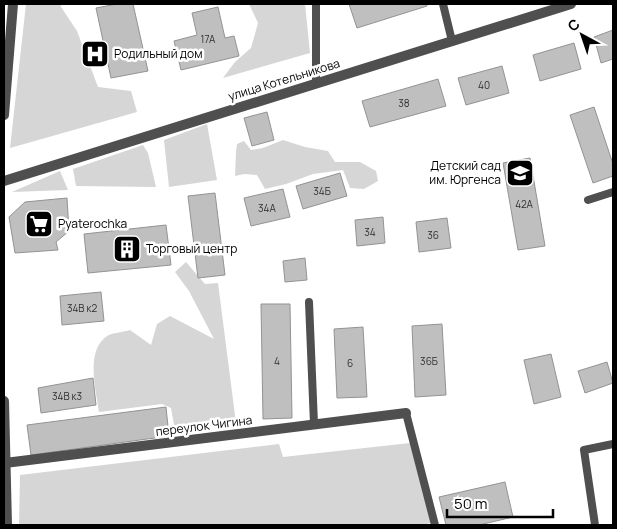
<svg xmlns="http://www.w3.org/2000/svg" width="617" height="529" viewBox="0 0 617 529" font-family="Manrope,sans-serif">
  <rect width="100%" height="100%" fill="#fff"/>
  <path fill="#d6d6d6" d="M26,4H61V7L77,31L98,87L131,91L137,112L10,148Z
    M249,4H305L310,53L223,78L235,62L251,48L258,23Z
    M207,124L217,180L169,187L164,140Z
    M283,140L305,147L328,151L335,162H360L376,171L378,181L364,189L350,188L343,170L313,174L286,184L265,189L257,175L244,174L235,176L236,152L237,144L244,141L251,150L263,148Z
    M143,145L148,153L156,187L76,186L73,169Z
    M60,171L68,190L12,192Z
    M186,262L205,284L218,283L236,423L175,430L171,408L162,404L99,412C96,390 85,351 107,336C111,333 124,332 130,330L151,345L157,324L170,316L214,339L189,291L175,272Z
    M410,443L431,523L423,525H19L20,475L279,444L283,457Z"/>
  <path fill="#bfbfbf" stroke="#939393" d="M117,4H133L148,71L111,78L96,8Z
    M349,4H427V6L357,28Z
    M218,7L225,38L234,36L239,56L181,70L174,41L197,35L192,13Z
    M613,30V59L601,63L594,37Z
    M574,43L581,69L540,81L533,55Z
    M502,66L509,93L466,105L458,78Z
    M438,79L446,106L370,127L362,101Z
    M594,107L613,164V176L593,183L570,115Z
    M267,112L274,140L252,146L244,118Z
    M530,158L545,246L518,250L503,163Z
    M340,173L347,196L303,209L296,186Z
    M283,189L290,217L251,226L244,198Z
    M215,193L225,275L198,278L188,196Z
    M67,198L69,231L56,242L58,250L15,253L9,217L25,202Z
    M383,217L385,243L357,246L355,220Z
    M447,218L451,248L419,252L416,222Z
    M166,225L171,265L88,273L84,234Z
    M305,258L307,280L285,282L283,261Z
    M101,292L104,321L62,325L60,296Z
    M261,304H290L292,418L263,419Z
    M442,324L446,395L415,397L412,326Z
    M363,327L367,397L337,398L334,329Z
    M551,354L561,397L534,404L524,360Z
    M607,362L613,383L585,393L578,371Z
    M93,378L96,405L41,413L38,388Z
    M166,407L169,436L31,455L27,425Z
    M505,482L513,517L479,525H446L439,497Z"/>
  <g fill="none" stroke-linecap="round" stroke-linejoin="round">
    <path stroke="#4f4f4f" stroke-width="8" d="M316,4V83
      M443,4L452,41
      M588,200L613,192
      M309,302L314,424
      M406,413L435,525
      M595,525L584,450L613,444"/>
    <path stroke="#4f4f4f" stroke-width="10" d="M4,115L13,4
      M4,401L7,525
      M5,463L406,413"/>
    <path stroke="#4f4f4f" stroke-width="10" d="M4,181L571,4"/>
  </g>
  <defs>
    <g id="hospital-square" transform="scale(1.4375)"><rect x="-9" y="-9" width="18" height="18" rx="4" fill="#000" stroke="#fff"/><path d="M-5-5h3v3.5h4V-5h3V5h-3V1.5h-4V5h-3Z" fill="#fff"/></g>
    <g id="school-square" transform="scale(1.4375)"><rect x="-9" y="-9" width="18" height="18" rx="4" fill="#000" stroke="#fff"/><path d="M0-5L7-2L0 1L-7-2ZM-4 1L0 2.5L4 1V4Q0 6-4 4Z" fill="#fff"/></g>
    <g id="supermarket-square" transform="scale(1.4375)"><rect x="-9" y="-9" width="18" height="18" rx="4" fill="#000" stroke="#fff"/><path d="M-6-5.5h2.5l.6 2H6L4.5 2H-2.5L-4.4-4H-6ZM-1.5 3.2a1.3 1.3 0 1 0 .1 0ZM3 3.2a1.3 1.3 0 1 0 .1 0Z" fill="#fff"/></g>
    <g id="building-square" transform="scale(1.4375)"><rect x="-9" y="-9" width="18" height="18" rx="4" fill="#000" stroke="#fff"/><path d="M-4-6H4V6H1V3H-1V6H-4ZM-2.5-4.3h1.7v1.8h-1.7ZM.8-4.3h1.7v1.8H.8ZM-2.5-1h1.7V.8h-1.7ZM.8-1h1.7V.8H.8Z" fill="#fff"/></g>
  </defs>
  <g fill-rule="evenodd">
    <use href="#hospital-square" x="95" y="54"/>
    <use href="#school-square" x="520" y="173"/>
    <use href="#supermarket-square" x="39" y="224"/>
    <use href="#building-square" x="127" y="249"/>
  </g>
  <g text-anchor="middle" stroke-width="5" stroke-linejoin="round" paint-order="stroke">
    <g font-size="10" fill="#303030">
      <text x="208" y="43">17А</text>
      <text x="484" y="89">40</text>
      <text x="404" y="107">38</text>
      <text x="322" y="195">34Б</text>
      <text x="524" y="208">42А</text>
      <text x="267" y="212">34А</text>
      <text x="370" y="236">34</text>
      <text x="433" y="239">36</text>
      <text x="82" y="312">34В к2</text>
      <text x="277" y="365">4</text>
      <text x="429" y="365">36Б</text>
      <text x="350" y="367">6</text>
      <text x="67" y="400">34В к3</text>
    </g>
    <g font-size="12" fill="#000" stroke="#fff" text-anchor="start">
      <text x="114" y="58">Родильный дом</text>
      <text x="501" y="170" text-anchor="end">Детский сад<tspan x="501" dy="14">им. Юргенса</tspan></text>
      <text x="58" y="228">Pyaterochka</text>
      <text x="146" y="253">Торговый центр</text>
    </g>
    <g font-size="12" fill="#000" stroke="#fff">
      <text transform="translate(284 80) rotate(-17)" y="4">улица Котельникова</text>
      <text transform="translate(204 426) rotate(-7)" y="4">переулок Чигина</text>
    </g>
  </g>
  <rect width="617" height="529" fill="none" stroke="#000000" stroke-width="10"/>
  <g transform="translate(582 35) rotate(320)" stroke="#ffffff" stroke-width="4" paint-order="stroke">
  <path d="M0-4L9 19L0 12L-9 19Z" fill="#000000"/>
  <text y="-8" font-size="14" font-weight="bold" text-anchor="middle" fill="#000000">С</text>
  </g>
  <path d="M447 509v8h106v-8" fill="none" stroke="#000000" stroke-width="2.5"/>
  <text x="454" y="509" font-size="15" fill="#000000" stroke="#ffffff" stroke-width="4" paint-order="stroke">50 m</text>
</svg>
